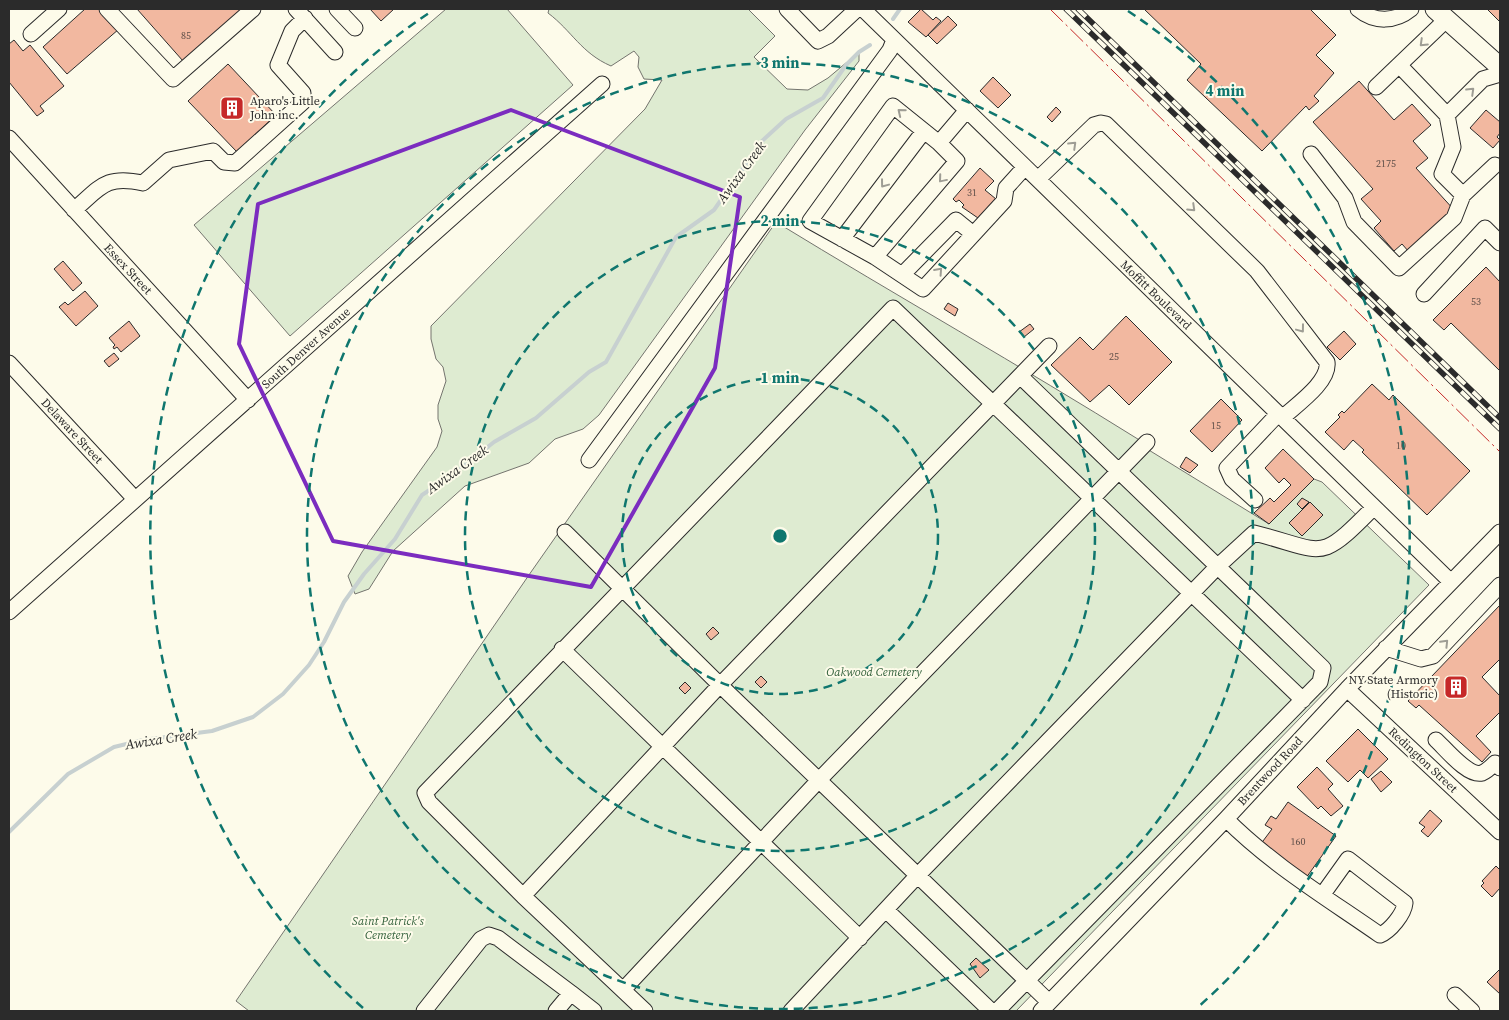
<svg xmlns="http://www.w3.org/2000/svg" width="1509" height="1020" viewBox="0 0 1509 1020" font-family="'Source Serif 4',serif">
  <rect width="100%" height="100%" fill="#fdfbea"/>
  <path fill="#deebd1" stroke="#74746e" d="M446,9H507L573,85L290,336L194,225Z
    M549,9H748L775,36L754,57L787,89L808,90L828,78L859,52V61L805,130L599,415L583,429L555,439L529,463L465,486L393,551L369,589L355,594L348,576L362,552L437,447L442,431L438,419V405L446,381L443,367L436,359L431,339V326L645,109L662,80L644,79L638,67L639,57L634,51L611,66C581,53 572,31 548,13Z
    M776,222C897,296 1021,366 1141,441L1139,444L1269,524L1314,479L1322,482L1429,585L1016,1011H249L236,1001L531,572Z"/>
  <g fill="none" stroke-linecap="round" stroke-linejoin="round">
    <path stroke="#c7d0d0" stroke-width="4" d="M893,19L900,9
      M9,832L68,774L114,747L143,740L212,731L253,717L283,694L309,665L324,642L344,602L364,574L395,539L422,495L454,474L494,442L536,418L589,372L606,362L676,237L714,210L762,141L786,119L823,98L846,65L859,52L870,45"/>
  </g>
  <path fill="#f2b8a0" stroke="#2b2b2b" d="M85,9H101L119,29L67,74L43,47Z
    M137,9H242L183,61Z
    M370,9H394L381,21Z
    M921,9L933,20L936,17L941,21L926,37L908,22Z
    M1144,9H1310L1336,35L1316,55L1334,73L1314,96L1319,101L1309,110L1306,106L1262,151L1187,80L1201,64Z
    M1487,9H1500V22Z
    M948,16L957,25L937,44L928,35Z
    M14,40L23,51L30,45L64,86L40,106L44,111L37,116L9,82V44Z
    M228,64L276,115L237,152L188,101Z
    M993,77L1011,95L998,108L980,91Z
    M1359,81L1394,120L1412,104L1431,125L1413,141L1428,158L1416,168L1455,211L1409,252L1402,244L1394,251L1374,228L1381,221L1361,199L1373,189L1313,122Z
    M1056,107L1061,112L1052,122L1047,117Z
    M1486,110L1500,122V133L1497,137L1500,140L1493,148L1470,128Z
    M980,168L994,181L985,190L996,199L978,218L962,207L964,205L959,200L956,202L953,199Z
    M63,261L82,283L73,291L54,269Z
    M1486,267L1500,282V371L1451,323L1444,330L1433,320Z
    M85,291L98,306L76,326L59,307L65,302L68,305Z
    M948,303L958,309L955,316L944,309Z
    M1126,316L1172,362L1129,405L1109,385L1090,402L1051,365L1080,337L1093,350Z
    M129,321L140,336L121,352L117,347L114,349L113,347L115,345L109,338Z
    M1030,324L1034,329L1024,337L1019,332Z
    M1344,331L1356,344L1340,360L1327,347Z
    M114,353L119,359L109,367L104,361Z
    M1372,384L1389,400L1393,395L1470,471L1427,515L1362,452L1364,450L1353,440L1344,450L1325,432L1340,417L1338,415L1342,411L1344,413Z
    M1221,399L1242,420L1212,452L1190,431Z
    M1283,449L1314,479L1269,524L1254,513L1270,498L1274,502L1291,485L1284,478L1279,483L1265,468Z
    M1186,457L1198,465L1190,473L1180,467Z
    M1302,498L1309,502L1302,509L1297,504Z
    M1310,502L1323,515L1302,536L1289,523Z
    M1500,605V659L1482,677L1500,696V712L1476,736L1491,752L1482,762L1419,705L1416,708L1408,701Z
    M713,627L719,633L711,640L706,634Z
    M761,676L767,682L761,688L755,682Z
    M685,682L691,688L685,694L679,688Z
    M1358,729L1388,759L1368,778L1360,770L1348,782L1326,761Z
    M1317,767L1333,784L1328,789L1343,806L1331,816L1321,806L1318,809L1297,787Z
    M1381,771L1392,782L1381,792L1371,779Z
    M1288,802L1336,836L1306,878L1260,845L1272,829L1265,825L1271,816L1276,819Z
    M1430,810L1442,821L1428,837L1421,831L1425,827L1419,823Z
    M1496,866L1500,870V888L1492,897L1481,886L1484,883L1482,881Z
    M976,958L989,970L980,978L970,964Z
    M1500,969V994L1487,982Z"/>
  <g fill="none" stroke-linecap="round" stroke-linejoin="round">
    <g stroke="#2b2b2b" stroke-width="17">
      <path id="minor" d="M107,9L173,79L253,9
        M296,9L335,52
        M337,9L355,28
        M787,9L818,41L828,36L857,9
        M863,9L1450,581
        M1358,9C1375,23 1395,22 1411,9
        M31,34L59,9
        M1400,66L1447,115L1453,147L1442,174L1463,195L1495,165
        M1376,87L1447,19
        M1447,115L1483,79L1500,74
        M9,138L248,400
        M939,143L967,110
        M1311,154L1345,198L1354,222L1399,268L1454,218L1463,195
        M1038,179L1094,125L1101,123L1106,124L1257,271L1327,362C1330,382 1296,405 1282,418
        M74,210C101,187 105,175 143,183L169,160L213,151L224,162L235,163L303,102V93L278,65L292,31L305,18
        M842,239L924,131
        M875,257L957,161L939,143L893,106L810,221L875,257L923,289L1004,201L1006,188L1025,167
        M902,275L956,220L972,233
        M1424,294L1485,228L1500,243
        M9,363L135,499
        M589,460L890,50L894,40
        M1255,500L1232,479L1227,468L1278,414
        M565,532L720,685L1049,1002
        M9,612L602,84
        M1386,648L1421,659L1433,656L1500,585
        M562,649L860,938
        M1347,689L1500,832
        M1436,740C1445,748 1468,777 1482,773C1487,771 1491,767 1495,763L1500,768
        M1226,819C1272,865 1327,898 1380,935C1390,931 1404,914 1405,903L1348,859L1323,894
        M523,896L720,685L1049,346
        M886,910L991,1011
        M623,990L819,780L1147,442
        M1455,995L1472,1011
        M424,1011L481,939L489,935L498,938L571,993
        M556,1011L571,993L594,1011
        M645,1011L523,896L429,802L425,793L893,308L1303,700
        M791,1011L918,875L1217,567L1254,533C1326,551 1317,565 1374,507
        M997,1011L1320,682L1323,668L1020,376
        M1041,1011L1226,819L1347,689L1500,532"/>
    </g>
    <g stroke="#2b2b2b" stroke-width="21">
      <path id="major" d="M1435,9L1500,67"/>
    </g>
    <use href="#minor" stroke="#fdfbea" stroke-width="15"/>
    <use href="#major" stroke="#fdfbea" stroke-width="19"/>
    <g stroke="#2b2b2b" stroke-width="5.5">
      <path id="rail" d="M1066,9L1500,429
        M1078,9L1500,418"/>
    </g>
    <use href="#rail" stroke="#fdfbea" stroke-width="4" stroke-dasharray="11" stroke-linecap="butt"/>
    <path stroke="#c62828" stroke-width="1" stroke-dasharray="18 4 2.5 4" stroke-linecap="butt" d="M1050,9L1500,452"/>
  </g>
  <defs><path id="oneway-chevron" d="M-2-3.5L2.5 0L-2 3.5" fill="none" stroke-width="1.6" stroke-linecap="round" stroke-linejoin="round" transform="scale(1.25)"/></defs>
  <g stroke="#9e9d94">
    <use href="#oneway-chevron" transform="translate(1423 43) rotate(136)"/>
    <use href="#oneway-chevron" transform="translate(1471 91) rotate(-44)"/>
    <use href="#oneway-chevron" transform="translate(901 112) rotate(-141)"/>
    <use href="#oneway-chevron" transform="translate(1073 145) rotate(-44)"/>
    <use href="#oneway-chevron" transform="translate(942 179) rotate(130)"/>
    <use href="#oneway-chevron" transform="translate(884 184) rotate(127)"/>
    <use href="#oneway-chevron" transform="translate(1192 208) rotate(44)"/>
    <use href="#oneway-chevron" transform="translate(939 271) rotate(-48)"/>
    <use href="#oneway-chevron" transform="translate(1301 329) rotate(53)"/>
    <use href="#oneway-chevron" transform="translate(1445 643) rotate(-46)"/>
  </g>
  <path fill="none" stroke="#7b2cbf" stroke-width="4" stroke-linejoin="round" d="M511,110L740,197L715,368L591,587L333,541L239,344L258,204Z"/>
  <g fill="none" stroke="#0f766e" stroke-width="2.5" stroke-dasharray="9 6">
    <circle cx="780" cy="536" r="158"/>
    <circle cx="780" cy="536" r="315"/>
    <circle cx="780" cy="536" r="473"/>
    <path d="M363 1008A630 630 0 0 1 432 11M1128 11A630 630 0 0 1 1197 1008"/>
  </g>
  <defs>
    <g id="building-square" transform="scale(1.25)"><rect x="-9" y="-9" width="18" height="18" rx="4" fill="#c62828" stroke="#fdfbea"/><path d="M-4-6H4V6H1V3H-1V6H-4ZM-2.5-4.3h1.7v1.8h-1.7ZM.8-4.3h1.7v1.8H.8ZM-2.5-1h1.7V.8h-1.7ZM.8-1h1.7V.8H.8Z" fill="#fff"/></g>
  </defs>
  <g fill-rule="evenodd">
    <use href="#building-square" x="232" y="108"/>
    <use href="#building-square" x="1456" y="687"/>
  </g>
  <g text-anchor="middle" stroke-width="4" stroke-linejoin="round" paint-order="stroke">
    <g font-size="10" fill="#5d4e48">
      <text x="186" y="39">85</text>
      <text x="1386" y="167">2175</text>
      <text x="972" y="196">31</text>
      <text x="1476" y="305">53</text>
      <text x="1114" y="360">25</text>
      <text x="1216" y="429">15</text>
      <text x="1401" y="449">10</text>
      <text x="1298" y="845">160</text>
    </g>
    <g font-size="12" fill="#2b2b2b" stroke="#fdfbea" text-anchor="start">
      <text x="250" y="105">Aparo's Little<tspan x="250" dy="14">John inc.</tspan></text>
      <text x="1438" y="684" text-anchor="end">NY State Armory<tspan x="1438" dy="14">(Historic)</tspan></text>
    </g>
    <g font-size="12" fill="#2b2b2b" stroke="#fdfbea">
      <text transform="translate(128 269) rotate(47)" y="4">Essex Street</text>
      <text transform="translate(1156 295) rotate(44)" y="4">Moffitt Boulevard</text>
      <text transform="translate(306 348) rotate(-42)" y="4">South Denver Avenue</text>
      <text transform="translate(72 431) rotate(47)" y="4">Delaware Street</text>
      <text transform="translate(1423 760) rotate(43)" y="4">Redington Street</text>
      <text transform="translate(1270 771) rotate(-47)" y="4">Brentwood Road</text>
    </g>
    <g font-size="12" font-style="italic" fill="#34623c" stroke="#fdfbea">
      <text x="874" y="676">Oakwood Cemetery</text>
      <text x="388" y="925">Saint Patrick's<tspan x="388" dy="14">Cemetery</tspan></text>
    </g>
    <g font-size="14" font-style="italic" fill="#2b2b2b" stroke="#fdfbea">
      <text transform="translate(741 172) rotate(-54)" y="5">Awixa Creek</text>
      <text transform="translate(457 469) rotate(-36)" y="5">Awixa Creek</text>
      <text transform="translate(161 739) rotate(-9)" y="5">Awixa Creek</text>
    </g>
  </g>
  <circle cx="780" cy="536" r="8" fill="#0f766e" stroke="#fdfbea" stroke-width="2.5"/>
  <g font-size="15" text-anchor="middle" font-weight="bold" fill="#0f766e" stroke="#fdfbea" stroke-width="4" stroke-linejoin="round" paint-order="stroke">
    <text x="780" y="68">3 min</text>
    <text x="1225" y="96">4 min</text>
    <text x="780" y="226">2 min</text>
    <text x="780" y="383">1 min</text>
  </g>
  <rect width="1509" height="1020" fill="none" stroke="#2b2b2b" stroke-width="20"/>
</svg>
